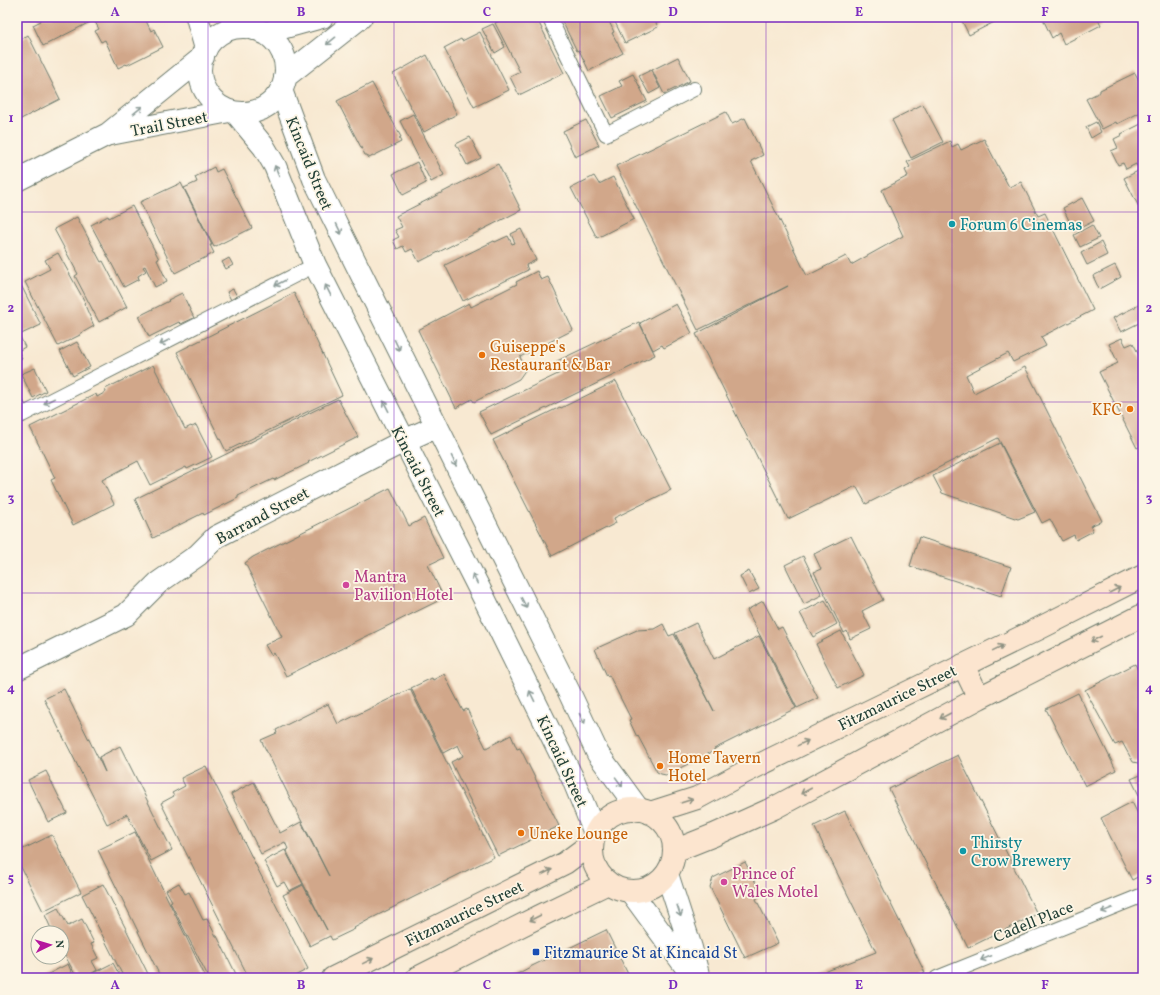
<svg xmlns="http://www.w3.org/2000/svg" width="1160" height="995" viewBox="0 0 1160 995" font-family="Vollkorn,serif">
  <rect width="100%" height="100%" fill="#fcf5e5"/>
  <filter id="ink" filterUnits="userSpaceOnUse"><feTurbulence type="fractalNoise" baseFrequency=".025" numOctaves="2"/><feDisplacementMap in="SourceGraphic" scale="8" xChannelSelector="R" yChannelSelector="G"/><feConvolveMatrix kernelMatrix="1 2 1 2 8 2 1 2 1" color-interpolation-filters="sRGB"/></filter>
  <filter id="wash" filterUnits="userSpaceOnUse"><feTurbulence type="fractalNoise" baseFrequency=".012" numOctaves="4" result="noise"/><feDisplacementMap in="SourceGraphic" scale="16" xChannelSelector="R" yChannelSelector="G"/><feGaussianBlur stdDeviation="0.9" result="paint"/><feColorMatrix in="noise" values="0 0 0 0 0 0 0 0 0 0 0 0 0 0 0 0 0 1.4 0 .05"/><feComposite in="paint" operator="in"/></filter>
  <g filter="url(#wash)">
    <rect width="100%" height="100%" fill="#f8e9d2"/>
    <g id="blocks">
      <path fill="#d1a78a" d="M39,17H144L151,31L154,29L163,47L127,65L126,64L118,68L105,40L101,42L95,31L99,29L94,20L43,46L33,25L41,21Z
        M507,17H536L564,73L519,95L510,77L520,72L495,23Z
        M560,17H607L614,32L612,33L623,53L589,71L579,50L577,51Z
        M610,17H653L658,27L625,43L615,22H613Z
        M960,17H1004L969,35Z
        M1042,17H1097L1101,25L1064,44L1059,33L1052,38Z
        M493,24L505,47L495,53L482,29Z
        M480,32L509,90L474,107L444,48L461,39L462,41Z
        M17,34L20,40L28,35L60,99L17,121Z
        M427,55L457,114L424,132L393,74Z
        M678,57L690,81L664,94L652,70Z
        M651,70L660,88L649,94L639,76Z
        M1135,73L1143,88V111L1117,124L1116,122L1102,129L1086,99L1100,92V90Z
        M633,74L647,101L612,118L601,96L622,86L619,81Z
        M372,83L401,137L399,138L401,142L369,158L367,155H365L337,101Z
        M923,104L943,142L911,158L892,120Z
        M726,112L732,124L745,118L763,155L751,161L807,276L846,256L851,265L903,236L882,190L908,176L905,170L910,167L907,162L950,141L952,147L958,144L961,150L984,139L1009,187L1021,182L1038,216L1045,213L1093,310L1041,337L1046,346L1013,362L1008,353L966,375L974,393L1025,367L1102,521L1090,526L1093,531L1076,540L1074,535L1062,541L1050,519L1042,523L998,438L866,504L856,486L788,519L696,334L788,286L698,330L616,166Z
        M413,114L444,175L431,182L400,121Z
        M586,120L599,145L575,157L563,131Z
        M1096,122L1101,132L1091,138L1086,127Z
        M1143,123V163L1137,166L1136,164L1126,169L1123,163L1118,165L1111,151L1118,148L1114,139L1122,135L1121,134Z
        M470,137L481,158L467,165L456,144Z
        M417,162L426,183L403,195L393,174Z
        M498,164L521,210L419,262L412,249L406,252L403,246L397,249L393,240L399,237L395,230L402,227L396,216Z
        M214,167L216,172L222,169L252,228L214,247L184,188L197,182L195,177Z
        M1143,167V205L1139,207L1124,178L1140,170L1139,169Z
        M594,176L599,184L613,177L634,219L597,238L571,188Z
        M181,183L212,245H210L214,253L175,273L140,202Z
        M1082,198L1094,221L1074,231L1063,208Z
        M132,206L159,259L157,260L167,281L155,287L145,266L143,267L146,271L138,276L139,279L124,287L91,225L108,216L109,218Z
        M77,217L101,262L103,261L127,307L99,322L75,276L78,274L54,229Z
        M1092,225L1099,238L1080,247L1074,235Z
        M521,229L536,260L526,265L528,270L463,301L445,265L494,241L495,242L508,236L512,244L515,243L511,234Z
        M1101,242L1107,255L1087,265L1081,253Z
        M58,253L85,302L84,303L94,326L80,334V335L58,346L25,282L50,269L45,260Z
        M229,258L233,265L226,269L222,262Z
        M1115,265L1121,277L1099,289L1093,276Z
        M537,271L541,280L548,277L573,330L520,357L526,369L519,379L474,402L472,399L456,408L418,330L469,303L471,307L517,284L516,282Z
        M17,277L41,325L19,335L25,347L18,351L22,358L17,360Z
        M233,289L237,296L231,300L227,292Z
        M182,293L194,318L181,324L179,322L149,337L139,316L169,301L168,300Z
        M294,293L342,395L226,451L177,352Z
        M676,304L692,333L664,348L662,345L653,350L640,323Z
        M1141,304L1143,307V321L1121,332L1113,318Z
        M639,322L655,355L491,435L479,412L560,373L555,362Z
        M1122,338L1126,346L1133,343L1143,363V449L1141,446L1137,448L1099,372L1118,363L1109,344Z
        M77,342L90,367L73,376L60,351Z
        M153,365L185,429L191,426L192,427L196,425L212,457L187,469L186,467L150,485L138,461L102,480L114,504L73,525L51,480L55,478L30,427L96,394L97,397L106,392L105,389Z
        M35,368L46,391L33,398L21,374Z
        M616,381L671,490L614,518L616,523L552,556L493,440L560,407L561,408Z
        M338,399L358,437L308,462L309,463L274,480L273,479L238,496V498L204,515L203,513L153,538L135,499Z
        M1000,443L1035,512L1018,519L942,493L933,476Z
        M390,488L409,526L424,518L443,558L428,565L444,598L286,676L274,653L271,655L265,645L282,637L245,563L253,557Z
        M851,536L883,600L862,611L871,629L850,639L847,631L844,633L814,572L821,569L814,554Z
        M919,537L1011,567L1001,596L910,566Z
        M803,556L822,595L804,604L785,565Z
        M749,571L759,589L749,594L740,576Z
        M825,600L837,624L813,637L800,613Z
        M763,601L778,629L782,627L818,698L797,708L747,610Z
        M696,623L714,659L759,636L796,708L714,749V751L666,775L661,774L657,772L638,736L637,737L629,720L631,719L609,675L607,676L595,649L637,630L654,629L663,624L669,636L674,634L714,711L675,633Z
        M841,631L864,675L838,688L816,644Z
        M1135,664L1143,680V764L1133,762L1122,742L1115,745L1085,690Z
        M444,674L463,711L467,709L486,748L511,735L517,749L520,748L559,826L498,856L451,762L463,756L458,745L443,753L411,688L432,678L433,680Z
        M64,689L105,772L99,757L120,746L172,850L151,861L127,814L107,824L44,699Z
        M410,689L494,857L370,919L354,928L355,929L332,940L330,936L310,946L283,895L303,885L327,930L286,850L288,849L285,842L261,854L231,794L254,782L280,833L301,822L329,876L261,740L277,733L276,730L328,704L338,724Z
        M1078,693L1116,770L1085,786L1046,709Z
        M958,755L1037,914L968,948L889,789Z
        M206,766L308,969L291,978H249L161,803L174,796L172,793L185,786L181,778Z
        M46,771L67,813L48,822L28,780Z
        M1143,774V803L1131,779Z
        M1132,802L1143,824V874L1132,880L1101,818Z
        M845,811L925,973L913,978H809L876,952L814,826Z
        M135,832L206,978H161L98,850Z
        M52,835L81,892L43,911L17,859V852Z
        M285,850L303,884L289,891L284,882L277,886L264,861Z
        M745,862L762,895L756,899L778,943L745,958L710,887L713,878Z
        M179,883L185,894L189,892L203,920L207,919L216,936H217L238,978H209L170,902L172,901L166,890Z
        M103,884L126,929L150,978H124L82,895Z
        M58,908L68,926L82,919L94,943L91,944L98,958L92,961L97,970L91,974L113,963L121,978H77L62,950V933H53L45,915Z
        M606,930L630,978H510L532,966Z
        M68,964L74,978H41L56,970Z"/>
    </g>
  </g>
  <g filter="url(#ink)">
    <use href="#blocks" fill-opacity="0" stroke="#6b796b" stroke-width="1"/>
    <g fill="none" stroke-linecap="round" stroke-linejoin="round">
      <g stroke="#6b796b" stroke-width="16">
        <path id="service" d="M549,17L606,134L694,89
          M17,405L22,415L315,265
          M937,978L1143,895"/>
      </g>
      <g stroke="#6b796b" stroke-width="24">
        <path id="minor" d="M197,17L206,49
          M245,17L254,29
          M281,90L314,179L570,694L598,754L639,810
          M236,113L264,147L275,166L315,265L485,600L573,779L595,833
          M17,669L126,615L158,583L198,555L216,537L404,441L437,426
          M667,874L691,948L699,978
          M631,892L694,978"/>
      </g>
      <g stroke="#6b796b" stroke-width="24">
        <path id="tertiary" d="M200 70a43 43 0 1 1 86 0a43 43 0 1 1-86 0Z
          M264,33L322,17
          M285,77L361,17
          M110,134L229,111
          M17,180L108,134L203,57"/>
      </g>
      <g stroke="#6b796b" stroke-width="24">
        <path id="secondary" d="M963,665L979,698
          M592 850a41 41 0 1 1 82 0a41 41 0 1 1-82 0Z
          M650,813L697,798L745,772L843,724L1038,629L1143,576
          M674,851L714,835L774,808L979,698L1143,615
          M333,978L565,863L592,843
          M417,978L540,916L608,883"/>
      </g>
      <use href="#service" stroke="#fff" stroke-width="14"/>
      <use href="#minor" stroke="#fff" stroke-width="22"/>
      <use href="#tertiary" stroke="#fff" stroke-width="22"/>
      <use href="#secondary" stroke="#fce5cf" stroke-width="22"/>
    </g>
    <defs><path id="oneway-shaft" d="M-6 0H5M1.5-3L5.5 0L1.5 3" fill="none" stroke-width="1.6" stroke-linecap="round" stroke-linejoin="round"/></defs>
    <g stroke="#8f9e9a">
      <use href="#oneway-shaft" transform="translate(331 41) rotate(141)"/>
      <use href="#oneway-shaft" transform="translate(138 110) rotate(-39)"/>
      <use href="#oneway-shaft" transform="translate(277 171) rotate(-113)"/>
      <use href="#oneway-shaft" transform="translate(339 229) rotate(64)"/>
      <use href="#oneway-shaft" transform="translate(280 283) rotate(153)"/>
      <use href="#oneway-shaft" transform="translate(328 290) rotate(-117)"/>
      <use href="#oneway-shaft" transform="translate(165 342) rotate(153)"/>
      <use href="#oneway-shaft" transform="translate(397 345) rotate(64)"/>
      <use href="#oneway-shaft" transform="translate(49 401) rotate(153)"/>
      <use href="#oneway-shaft" transform="translate(386 406) rotate(-117)"/>
      <use href="#oneway-shaft" transform="translate(454 461) rotate(64)"/>
      <use href="#oneway-shaft" transform="translate(475 579) rotate(-117)"/>
      <use href="#oneway-shaft" transform="translate(524 603) rotate(63)"/>
      <use href="#oneway-shaft" transform="translate(532 696) rotate(-116)"/>
      <use href="#oneway-shaft" transform="translate(582 719) rotate(65)"/>
      <use href="#oneway-shaft" transform="translate(619 782) rotate(54)"/>
      <use href="#oneway-shaft" transform="translate(1107 910) rotate(158)"/>
      <use href="#oneway-shaft" transform="translate(679 911) rotate(72)"/>
      <use href="#oneway-shaft" transform="translate(986 958) rotate(158)"/>
    </g>
    <g stroke="#8e9182">
      <use href="#oneway-shaft" transform="translate(1115 590) rotate(-27)"/>
      <use href="#oneway-shaft" transform="translate(1096 639) rotate(153)"/>
      <use href="#oneway-shaft" transform="translate(998 648) rotate(-26)"/>
      <use href="#oneway-shaft" transform="translate(945 716) rotate(152)"/>
      <use href="#oneway-shaft" transform="translate(803 743) rotate(-26)"/>
      <use href="#oneway-shaft" transform="translate(806 791) rotate(152)"/>
      <use href="#oneway-shaft" transform="translate(687 801) rotate(-18)"/>
      <use href="#oneway-shaft" transform="translate(547 872) rotate(-27)"/>
      <use href="#oneway-shaft" transform="translate(535 918) rotate(153)"/>
      <use href="#oneway-shaft" transform="translate(368 961) rotate(-26)"/>
    </g>
  </g>
  <path fill="none" stroke="#7b2cbf" stroke-width="1" stroke-opacity="0.55" d="M208,17V978M394,17V978M580,17V978M766,17V978M952,17V978M17,212H1143M17,402H1143M17,593H1143M17,783H1143"/>
  <g fill="#0f9aa8" stroke="#fcf5e5" stroke-width="1.5">
    <circle cx="952" cy="224" r="4"/>
    <circle cx="963" cy="851" r="4"/>
  </g>
  <g fill="#e8710a" stroke="#fcf5e5" stroke-width="1.5">
    <circle cx="482" cy="355" r="4"/>
    <circle cx="1130" cy="409" r="4"/>
    <circle cx="660" cy="766" r="4"/>
    <circle cx="521" cy="833" r="4"/>
  </g>
  <g fill="#d1479c" stroke="#fcf5e5" stroke-width="1.5">
    <circle cx="346" cy="585" r="4"/>
    <circle cx="724" cy="882" r="4"/>
  </g>
  <rect fill="#1a4fb4" stroke="#fcf5e5" stroke-width="1.5" x="532" y="948" width="8" height="8" rx="2"/>
  <g text-anchor="middle" stroke-width="3.5" stroke-linejoin="round" paint-order="stroke">
    <g font-size="16" fill="#1f3d34" stroke="#fcf5e5">
      <text transform="translate(169 123) rotate(-11)" y="6">Trail Street</text>
      <text transform="translate(310 163) rotate(68)" y="6">Kincaid Street</text>
      <text transform="translate(419 471) rotate(63)" y="6">Kincaid Street</text>
      <text transform="translate(262 515) rotate(-28)" y="6">Barrand Street</text>
      <text transform="translate(897 697) rotate(-26)" y="6">Fitzmaurice Street</text>
      <text transform="translate(563 761) rotate(65)" y="6">Kincaid Street</text>
      <text transform="translate(464 913) rotate(-26)" y="6">Fitzmaurice Street</text>
      <text transform="translate(1033 921) rotate(-22)" y="6">Cadell Place</text>
    </g>
    <g font-size="16" fill="#0d838f" stroke="#fcf5e5" text-anchor="start">
      <text x="960" y="230">Forum 6 Cinemas</text>
      <text x="971" y="848">Thirsty<tspan x="971" dy="18">Crow Brewery</tspan></text>
    </g>
    <g font-size="16" fill="#c56008" stroke="#fcf5e5" text-anchor="start">
      <text x="490" y="352">Guiseppe's<tspan x="490" dy="18">Restaurant &amp; Bar</tspan></text>
      <text x="1122" y="415" text-anchor="end">KFC</text>
      <text x="668" y="763">Home Tavern<tspan x="668" dy="18">Hotel</tspan></text>
      <text x="529" y="839">Uneke Lounge</text>
    </g>
    <g font-size="16" fill="#b23c85" stroke="#fcf5e5" text-anchor="start">
      <text x="354" y="582">Mantra<tspan x="354" dy="18">Pavilion Hotel</tspan></text>
      <text x="732" y="879">Prince of<tspan x="732" dy="18">Wales Motel</tspan></text>
    </g>
    <g font-size="16" fill="#164399" stroke="#fcf5e5" text-anchor="start">
      <text x="544" y="958">Fitzmaurice St at Kincaid St</text>
    </g>
  </g>
  <rect width="1160" height="995" fill="none" stroke="#fcf5e5" stroke-width="44"/>
  <g transform="translate(50 945) rotate(85)"><circle r="19" fill="#fcf5e5" stroke="#a4ab9e"/>
  <path d="M0-3L7 15L0 10L-7 15Z" fill="#b5179e"/>
  <text y="-6" font-size="11" font-weight="bold" text-anchor="middle" fill="#1f3d34">N</text>
  </g>
  <rect x="22" y="22" width="1116" height="951" fill="none" stroke="#7b2cbf" stroke-width="1.5"/>
  <g font-size="13" text-anchor="middle" font-weight="bold" fill="#7b2cbf">
    <text x="115" y="16">A</text>
    <text x="301" y="16">B</text>
    <text x="487" y="16">C</text>
    <text x="673" y="16">D</text>
    <text x="859" y="16">E</text>
    <text x="1045" y="16">F</text>
    <text x="11" y="122">1</text>
    <text x="1149" y="122">1</text>
    <text x="11" y="312">2</text>
    <text x="1149" y="312">2</text>
    <text x="11" y="502">3</text>
    <text x="1149" y="502">3</text>
    <text x="11" y="692">4</text>
    <text x="1149" y="692">4</text>
    <text x="11" y="882">5</text>
    <text x="1149" y="882">5</text>
    <text x="115" y="989">A</text>
    <text x="301" y="989">B</text>
    <text x="487" y="989">C</text>
    <text x="673" y="989">D</text>
    <text x="859" y="989">E</text>
    <text x="1045" y="989">F</text>
  </g>
</svg>
